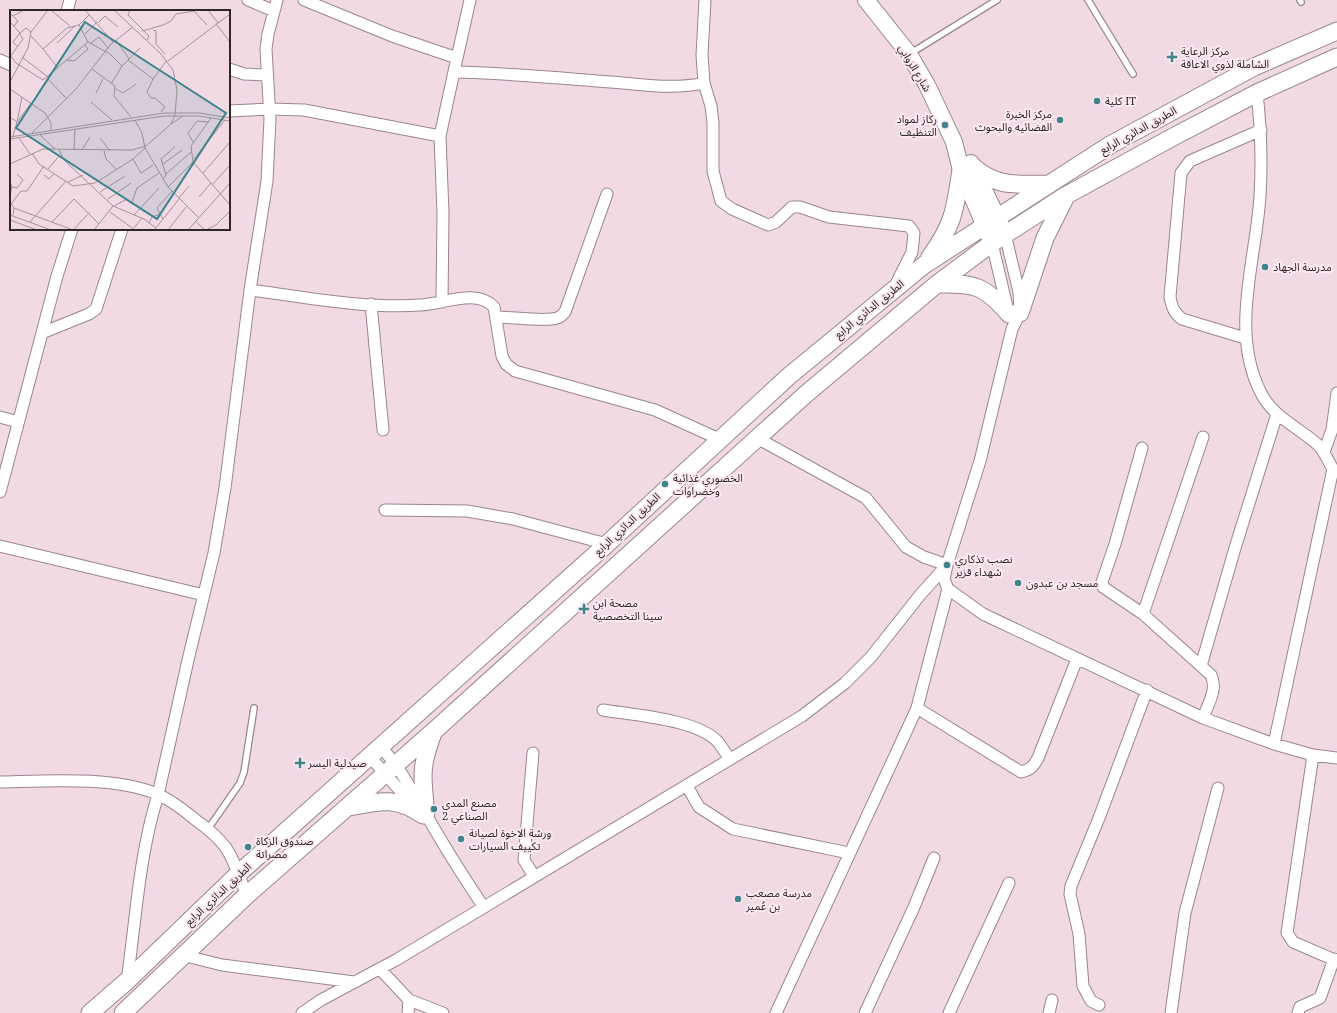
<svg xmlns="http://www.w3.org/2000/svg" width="1337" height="1013" viewBox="0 0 1337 1013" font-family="'Noto Serif','Noto Sans Arabic',serif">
  <rect width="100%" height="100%" fill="#f2dae5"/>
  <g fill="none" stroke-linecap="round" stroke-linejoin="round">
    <g stroke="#9a858f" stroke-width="8">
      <path id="lane" d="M1088,0L1133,74
        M1300,0L1301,2
        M911,53L997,0
        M208,829L240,783L244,772L254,708"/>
    </g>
    <g stroke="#9a858f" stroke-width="13">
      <path id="street" d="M248,0L274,11
        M304,0L392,36L457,58L440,136
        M67,11L70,0
        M457,58L470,0
        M0,60L11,65
        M229,69L244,74L266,75
        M455,72C506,73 558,78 610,82C642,84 672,90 704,83L702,55L705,0
        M704,83L711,106L713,123V171L721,201L732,209L768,225L776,222L792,207H800L829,217L909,226L914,233L912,252L897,282
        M1257,93C1261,128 1262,162 1260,196C1256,260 1230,330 1260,391C1272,417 1297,426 1317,444C1324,450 1328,461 1333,469L1337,472
        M229,111L269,109L304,110L440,136L443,213L442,302
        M992,243L1008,311
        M250,290C306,297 364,309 421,305C443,304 477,288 494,307L502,356L506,364L515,371L655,410L719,439
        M371,304L383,430
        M497,317C511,317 545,322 557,318C561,317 563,314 565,312L607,194
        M42,333L89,314L96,309L122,229
        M1245,338L1182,319C1174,313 1172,307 1170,297L1181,173L1190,161L1261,130
        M0,417L18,422
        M757,438L866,498L906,547L924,557L947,565L944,579L948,589L917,708L776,1013
        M1142,448L1115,544L1102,582L1103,587L1143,614L1211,675C1218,689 1208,704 1203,718
        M1324,452L1332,430L1337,393
        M0,492L57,276L72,229
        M385,510L467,511L513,519L607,544
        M0,546L204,595
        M948,589L983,614L1203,718L1274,744L1313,755L1337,758
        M1143,614L1203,437
        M1201,666L1235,548L1277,414
        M917,708L1021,772C1030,770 1034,766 1038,758L1077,659
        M603,710C633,715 697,719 718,742C722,747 726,754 730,759
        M1274,744L1333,469
        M381,747C402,770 415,796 431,823C447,851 465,879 483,906
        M533,753L524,860L534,876
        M1313,755L1287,933L1293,942L1337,961
        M370,757L414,806
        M0,782C47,781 113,776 157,794C171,800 185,811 197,821C207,828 218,837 226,848C235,861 240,880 247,895
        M687,786L699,807L733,829L849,853
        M182,955L222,965L354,982
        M380,969L409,1000L443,1013
        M127,981C136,919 139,855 158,795L188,660L214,553L225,488L250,290L267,181L270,119L266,49L268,34L277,0
        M1099,1005L1091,1001L1083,986L1079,934L1070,894L1071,886L1099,818L1147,690
        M302,1013L321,1000L396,960L802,716L845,683L871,657L920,595L947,565L980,461L1012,329L1020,313L1019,292L1005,234
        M408,1013L409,1000
        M865,1013L914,907L934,858
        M949,1013L1009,883
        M1049,1013L1052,1000
        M1171,1013L1185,913L1218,788
        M1298,1013L1300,1007L1320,998L1334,959"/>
    </g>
    <g stroke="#9a858f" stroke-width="18">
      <path id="secondary" d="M866,0L909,54L927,85L954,142L961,170L992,243
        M971,163L1005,234"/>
    </g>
    <g stroke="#9a858f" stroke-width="19">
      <path id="primary" d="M972,166C997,188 1017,184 1047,184
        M930,257C954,224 955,209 961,170
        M937,284C974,283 984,285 1009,314
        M1020,313L1045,238L1065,198
        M349,807C380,801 395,796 423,815
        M426,813C422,777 420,767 433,733
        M90,1013L127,981L238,874L607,544L789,376L924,265L1110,145L1254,67L1337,31
        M123,1013L247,895L434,731L806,394L937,284L992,243L1065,196L1173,137L1257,93L1337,57"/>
    </g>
    <use href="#lane" stroke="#fff" stroke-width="5.5"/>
    <use href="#street" stroke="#fff" stroke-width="11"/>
    <use href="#secondary" stroke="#fff" stroke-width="16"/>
    <use href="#primary" stroke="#fff" stroke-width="17"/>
  </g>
  <g fill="#3d848c" stroke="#fce9f2" stroke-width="1.5">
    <path d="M1170 51h4v4h4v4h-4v4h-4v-4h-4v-4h4z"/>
    <circle cx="1097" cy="101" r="4"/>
    <circle cx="1060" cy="120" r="4"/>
    <circle cx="945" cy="125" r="4"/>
    <circle cx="1265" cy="267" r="4"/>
    <circle cx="665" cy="484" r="4"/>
    <circle cx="947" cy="565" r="4"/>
    <circle cx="1018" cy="583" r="4"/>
    <path d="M582 603h4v4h4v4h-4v4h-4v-4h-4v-4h4z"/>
    <path d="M298 757h4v4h4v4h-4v4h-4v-4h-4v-4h4z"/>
    <circle cx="434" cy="809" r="4"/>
    <circle cx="461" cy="839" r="4"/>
    <circle cx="248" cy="847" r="4"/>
    <circle cx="738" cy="899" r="4"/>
  </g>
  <g text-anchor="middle" stroke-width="4" stroke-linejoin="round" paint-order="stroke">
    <g font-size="11" fill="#2f262a" stroke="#fce9f2" text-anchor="start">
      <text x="1181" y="55">مركز الرعاية<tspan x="1181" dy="13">الشاملة لذوي الاعاقة</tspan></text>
      <text x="1105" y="105">كلية IT</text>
      <text x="1052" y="118" text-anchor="end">مركز الخبرة<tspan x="1052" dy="13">القضائيه والبحوث</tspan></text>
      <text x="937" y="123" text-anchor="end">ركاز لمواد<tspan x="937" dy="13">التنظيف</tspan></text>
      <text x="1273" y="271">مدرسة الجهاد</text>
      <text x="673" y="482">الخضوري غذائية<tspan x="673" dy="13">وخضراوات</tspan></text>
      <text x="955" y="563">نصب تذكاري<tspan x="955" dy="13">شهداء قزير</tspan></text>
      <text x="1026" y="587">مسجد بن عبدون</text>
      <text x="593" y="607">مصحة ابن<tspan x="593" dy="13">سينا التخصصية</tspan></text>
      <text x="308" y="767">صيدلية اليسر</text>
      <text x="442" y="807">مصنع المدى<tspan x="442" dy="13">الصناعي 2</tspan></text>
      <text x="469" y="837">ورشة الاخوة لصيانة<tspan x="469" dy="13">تكييف السيارات</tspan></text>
      <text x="256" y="845">صندوق الزكاة<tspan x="256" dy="13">مصراتة</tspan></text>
      <text x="746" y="897">مدرسة مصعب<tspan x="746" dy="13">بن عُمير</tspan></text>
    </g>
    <g font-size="11" fill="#2f262a" stroke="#fce9f2">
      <text transform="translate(915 68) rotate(59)" y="4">شارع الزوابي</text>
      <text transform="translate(1138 130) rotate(-29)" y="4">الطريق الدائري الرابع</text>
      <text transform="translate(869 309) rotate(-39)" y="4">الطريق الدائري الرابع</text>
      <text transform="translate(627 524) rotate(-43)" y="4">الطريق الدائري الرابع</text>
      <text transform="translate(218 894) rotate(-43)" y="4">الطريق الدائري الرابع</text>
    </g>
  </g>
  <g transform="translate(10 10)">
    <rect width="220" height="220" fill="#f2dae5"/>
    <path fill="none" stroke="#a4929a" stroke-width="1" d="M41,0L60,16M75,0L103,32M120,0L118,5L139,26L137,30M198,0L208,13M184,1L197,15M0,3L3,6L14,0M3,6L8,11L4,16M0,12L10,23L16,18L21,22M88,13L95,6L108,17M206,14L220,32M69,15L78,32M143,20L146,21V34L155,44M132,21L153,15L161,11L166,4L184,1M75,24L87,12M21,26L33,39L57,18L69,15L79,5M106,30L119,49L112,56M47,33L65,16M81,33L89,27L98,38M8,37L3,32L10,23M33,39L48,58M0,45L6,53L33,70L78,32L100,44L112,56L101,74M0,47L13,29L9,23M12,47L38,67M119,49L130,38M57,50L64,51L78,39L75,35M118,50L143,69L157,50M158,51L220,4M82,59L105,76L104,86L121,107M37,68L56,88M143,69L137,82L141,88H145L155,97L151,102M0,72L18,38L21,22L38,0M0,79L35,103L41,113V120M106,79L113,83L126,74M86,83L93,69M81,92L102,110M0,107L7,112L12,87M201,108L181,136L183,152L220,195M161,114L173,106M22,123L66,79L101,34L123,17M30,125L45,139M3,126L7,112L21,93M0,127L154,103H190L220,108M9,128L20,144M90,128L100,141M0,129L154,106H189L220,111M183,132L178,123L187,111L199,112M135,138L158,177L188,207M49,140L54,150L103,196L134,209L146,218M64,140L65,119M72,140L80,127M94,141L96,149L106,159M22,143L29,154L63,176L85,173L123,149L135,138L132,123L125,110M123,149L131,163L143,155M184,149L215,110M0,154L33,139L122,140L136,136L161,114L165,105L167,80L163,60L151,44L104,0M153,154L172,140M38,159L50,145M193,163L220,132M156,164L181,142M34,165L39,169L44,164M153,169L156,165L151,149L165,137M58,172L73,165M0,173L2,176L0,185M202,175L220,155M2,177L7,178L13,170L7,164M158,177L183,152M90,182L115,166M189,187L201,173M169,188L179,176M98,189L121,173M0,192L4,198L3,205M122,192L127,178L149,163M1,194L11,181H17L34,156M104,196L117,189M4,198L63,220L80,202M100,202L125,220M0,205L41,220M124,205L149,178M153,209L147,198L162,181M0,210L27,220M185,211L195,220M20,212L56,171M42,212L64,189L89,214M139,213L142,207L150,204M124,218L132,208M145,219L169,189M84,220L103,196M158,220L176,197M178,220L220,173M196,220L206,215L220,201"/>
    <path fill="#3d848c" fill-opacity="0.15" stroke="#3d848c" stroke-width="2" d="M75,12L216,103L147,209L6,118Z"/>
    <rect width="220" height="220" fill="none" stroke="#2f262a" stroke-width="2"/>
  </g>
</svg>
